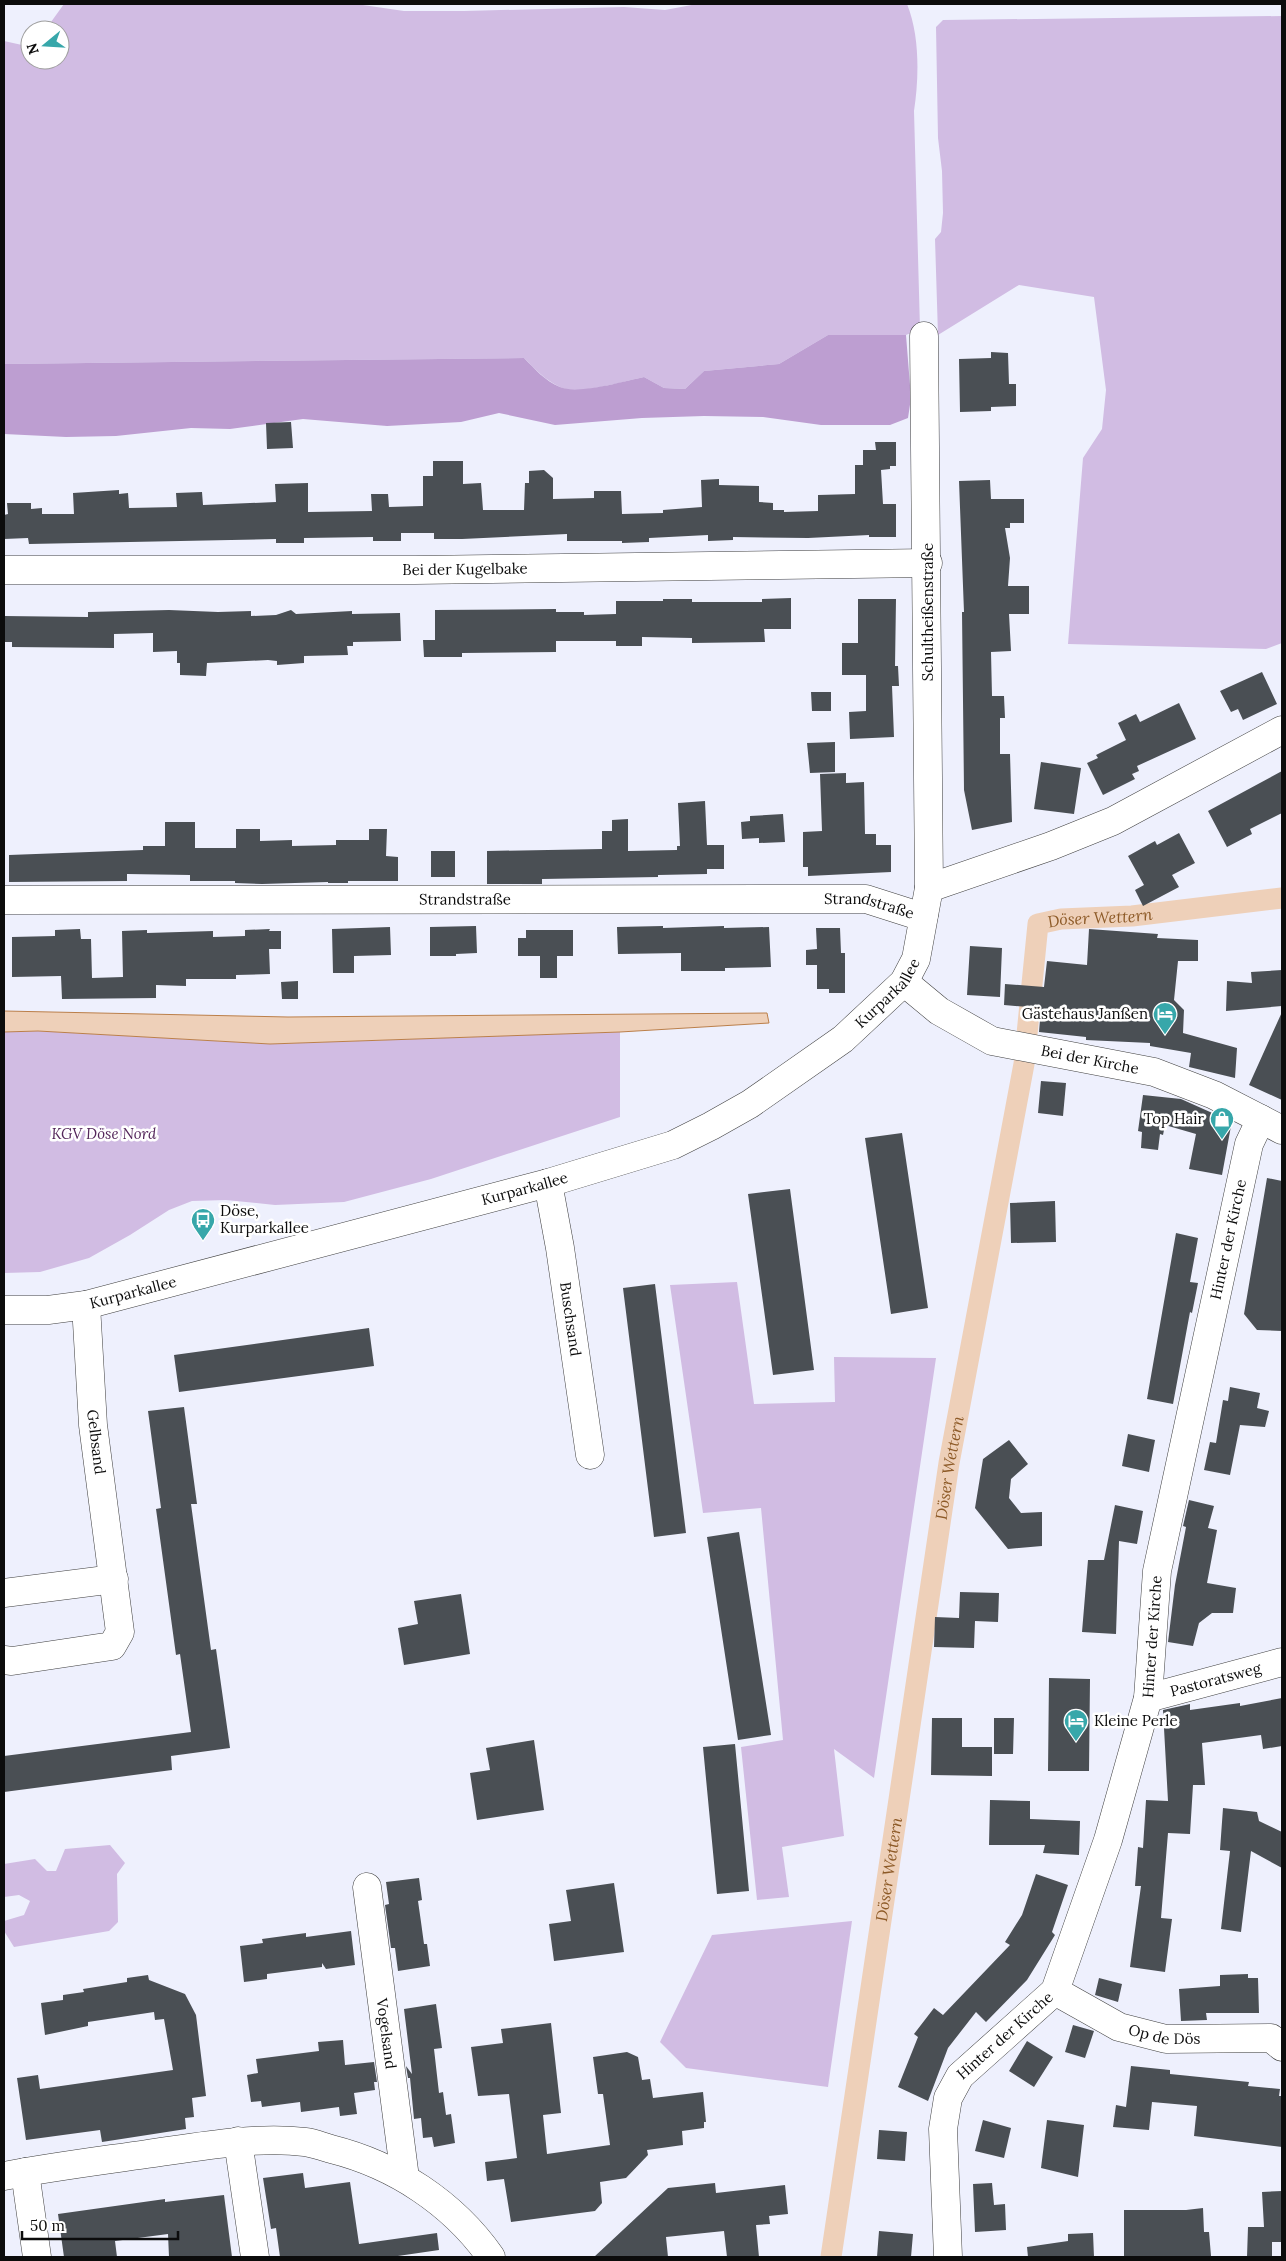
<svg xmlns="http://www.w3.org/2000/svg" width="1286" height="2261" viewBox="0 0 1286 2261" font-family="Lora,serif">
  <rect width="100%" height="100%" fill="#eef0fd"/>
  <path fill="#d1bce3" d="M64,4H356L404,11H464L624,7L665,10L697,4H907C920,36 919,78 914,111L920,329L906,335H828L779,364L704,371L685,389L664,388L644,377C625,381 577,396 560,387C545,380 535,369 524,358L4,364V41L22,45L30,39V60H60V30H42L51,22Z
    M1282,16V643L1266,649L1068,644L1083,458L1102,429L1106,390L1094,297L1019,285L938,335L935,239L941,232L943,213L942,171L938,138L936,27L943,20Z
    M38,1031L270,1044L620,1032V1117L431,1179L344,1202L275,1205L226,1200L192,1201L169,1210L130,1235L89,1258L40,1272L4,1273V1032Z
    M737,1282L754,1404L835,1402L834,1357L936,1358L874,1778L834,1749L844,1836L782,1847L789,1897L757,1900L741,1747L783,1740L761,1508L703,1513L670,1285Z
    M110,1845L125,1863L117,1874L118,1922L109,1931L14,1947L4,1931V1921L24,1915L30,1901L19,1895L4,1897V1864L35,1859L47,1871H56L65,1849Z
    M852,1921L828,2087L686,2068L660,2042L712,1935Z"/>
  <path fill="#bd9ed1" d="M828,335H906L911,398L908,418L890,425H821L763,417L704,416L642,418L555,425L499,413L461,422L387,426L303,419L230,429L191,428L116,436L66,437L4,434V364L524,358C535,369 545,381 560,387C577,395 625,381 644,377L664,388L685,389L704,371L779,364Z"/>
  <path fill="#eed0b9" stroke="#bb7f4a" d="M4,1011L288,1017L767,1013L769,1023L620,1032L270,1044L38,1031L4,1032Z"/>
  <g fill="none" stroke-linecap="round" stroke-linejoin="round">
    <path stroke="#eed0b9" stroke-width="21" id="s1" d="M831,2257L949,1463L1024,1064L1038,924L1061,919L1132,916L1282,898"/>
  </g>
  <path fill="#4a4f54" d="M991,352L1008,353L1009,384H1016V406L991,407V411L960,412L959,359L991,358Z
    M291,422L293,448L267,449L266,423Z
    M875,442H896V466H890V469L881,470L883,504H896V537H869V535L808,538L733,537V540L708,541V535L649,538V542L622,543V541H567V534L462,539H434V533H401V541H373V537L304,538V543H276V539L29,544L28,538L4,539V515L8,514L7,503H31V509L42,508V514H74L73,493L119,490V494L128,493L129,508L177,507L176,493L202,492L203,505L276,502L275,484L308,483V512L372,511L371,494H388L389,507L423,506V476H433V461H463V484L481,483L483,510H524L525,483H529V471L544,470L553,478V499L594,498V491H621L622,514L663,513V510L702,507L701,480L719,479V485L759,486V502L773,503V510H784V512L818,511V495L855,494V465H863V450H876Z
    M990,480L991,499H1024V523H1010V528H1005L1010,558L1008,586H1029V614H1009L1011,651L991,652L992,696H1004L1005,718H1000V754H1010L1012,822L972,830L964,790L962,612H964L959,481Z
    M791,598V629H764L765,642L692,643V638L642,637V646H616V641H556V652L462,653V657H424L423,640H435V610L556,609V612H584V615L616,614V601H663V599H692V602H762V599Z
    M858,599H896L895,666H898L899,686H892L894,737L850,739L849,712L866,711V675H842V643H858Z
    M169,610L218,612L251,611V616L276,615L291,610L296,614L352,611V614L400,613L401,641L353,642V646H347L348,655L304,656V663L277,665V661L268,660L207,663L206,676L180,675V663H177V651L153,652V633L114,634V648L12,647V642H4V616L88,617V612Z
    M1262,672L1277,704L1243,720L1238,709L1231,712L1220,691Z
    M811,692H831V711H812Z
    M1179,703L1196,739L1137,766L1139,771L1132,774L1135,779L1103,795L1087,763L1098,758L1096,755L1126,740L1118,723L1136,714L1140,722Z
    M835,742V772L810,773L807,743Z
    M1041,762L1081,768L1074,814L1034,809Z
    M1282,771V813L1250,829L1252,834L1227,847L1208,811Z
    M846,773V783L864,782L865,834H876V845H891V872L808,876V867H803V832L822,831L820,774Z
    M705,801L707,845H724V869H707V874L658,875V877L542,879V884H487V851L602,849V831H612V820L628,819V851L677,850V846H680L678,803Z
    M783,814L785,842L759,843V838L742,839L741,822L750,821V816Z
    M165,822H195V848H236V829H260V841L292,840V846L336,845V840H369V829H387L386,856L398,857V881H348V883H328V882L262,884L235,883V881H190V875L127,874V881L9,882V855L143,850V846H165Z
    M1179,833L1195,863L1172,875L1179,887L1143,906L1135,890L1144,885L1128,856L1155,841L1157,845Z
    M431,851H455V877H431Z
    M476,926L477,953L456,954V956H430V927Z
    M663,926V928L724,926V928L769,927L771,967L725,968V971H681V953L618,954L617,927Z
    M390,927L391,955L354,956V973H333L332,929Z
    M816,928H840L841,953H845V993H829V989H817V965H806V950L817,949Z
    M80,929L81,939H91L92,978L123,977L122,931L147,930V933L213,931V937L245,936V930L270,929L269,931H281V949H269L270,974L236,975V979H186V986L156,985V998L62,999L61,976L12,977V937L55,936V930Z
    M1089,929L1158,934L1157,938L1198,940V961H1178L1174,1000L1184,1010L1183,1033L1237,1048L1235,1078L1189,1067L1191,1053L1150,1046V1043L1086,1040V1037L1039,1032L1041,1008L1004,1005L1005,984L1044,987L1047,961L1087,965Z
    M526,930H573V956H557V978H540V956H518V938H526Z
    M970,946L1002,948L1000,997L967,995Z
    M1282,970V1006L1226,1011L1227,981L1252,983L1251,972Z
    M298,981V999H282L281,982Z
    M1282,1012V1100L1249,1085Z
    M1041,1081L1066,1083L1063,1116L1038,1113Z
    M1143,1095L1181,1099L1228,1120L1231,1126L1222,1175L1189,1169L1196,1134L1165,1125L1163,1135L1160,1134L1158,1150L1141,1148L1142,1132L1138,1131Z
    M902,1133L928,1308L891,1314L865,1138Z
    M1267,1178L1282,1181V1331L1257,1330L1244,1314Z
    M790,1189L814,1370L773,1375L748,1194Z
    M1055,1201L1056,1242L1011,1243L1010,1203Z
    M1176,1233L1198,1238L1190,1282L1198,1283L1192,1313L1190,1312L1173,1404L1147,1399Z
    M655,1284L686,1533L654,1537L623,1288Z
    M369,1328L374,1366L179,1392L174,1355Z
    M1230,1387L1260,1393L1257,1408L1269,1411L1265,1427L1240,1425L1230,1475L1204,1470L1210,1442L1216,1443L1223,1400L1228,1401Z
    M184,1407L197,1504H191L211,1650L216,1649L230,1748L171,1756L172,1770L4,1792V1756L191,1732L180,1654L176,1655L156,1509L161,1508L148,1411Z
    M1128,1434L1155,1440L1149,1472L1122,1466Z
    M1009,1440L1028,1464L1011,1479L1009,1498L1021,1513L1042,1512V1546L1008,1549L975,1508L983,1459Z
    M1189,1500L1214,1506L1208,1528L1217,1530L1207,1583L1236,1588L1233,1613H1212L1199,1623L1193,1646L1168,1642L1175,1585L1186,1527L1183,1526Z
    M1115,1505L1143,1511L1137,1544L1119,1541L1116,1634L1082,1632L1088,1560H1104Z
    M739,1532L771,1735L738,1740L707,1537Z
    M960,1592L999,1593L998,1622L975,1621L974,1648L934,1647L935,1617L959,1618Z
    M461,1594L470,1654L404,1665L398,1628L418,1624L414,1601Z
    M1049,1678L1090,1679L1089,1771H1048Z
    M1282,1698V1746L1263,1749L1261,1735L1202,1743L1205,1785H1193L1190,1834L1168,1833L1161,1918L1172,1919L1165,1972L1130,1967L1141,1886H1135L1138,1847L1143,1848L1146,1800L1168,1801L1163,1710L1190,1704V1710L1240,1703V1706Z
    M932,1718H962V1747H992V1776L931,1775Z
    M994,1718H1014L1013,1754H994Z
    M534,1740L544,1810L477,1820L470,1773L490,1770L486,1748Z
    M735,1744L749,1891L717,1894L703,1747Z
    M990,1800L1030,1801V1819L1080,1821L1079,1855L1043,1853L1045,1845H989Z
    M1223,1808L1257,1812L1259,1821L1282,1832V1868L1251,1851L1241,1932L1221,1929L1230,1851L1220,1850Z
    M1036,1874L1068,1885L1052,1932L1055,1935L1027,1980L986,2022L976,2012L948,2048L928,2101L898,2087L918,2037L914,2034L934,2008L943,2015L1010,1945L1005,1942L1022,1915Z
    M419,1878L422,1900L418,1901L421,1922L424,1944H427L430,1966L398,1971L395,1948H391L385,1905L389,1904L386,1882Z
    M614,1883L624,1952L554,1961L549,1924L571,1921L566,1890Z
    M351,1931L355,1965L326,1969L322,1963V1967L267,1974V1979L244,1982L240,1946L263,1943L262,1939L306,1933V1937Z
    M1248,1974V1978H1258L1259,2013H1206L1207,2020L1181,2021L1179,1989L1220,1986V1975Z
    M148,1975L149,1980L185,1994L196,2015L206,2096L192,2098L194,2117L185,2118L186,2129L102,2142L100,2130L26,2140L17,2078L38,2075L40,2089L173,2070L164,2019L155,2020L154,2012L88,2022V2026L45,2035L41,2003L63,2000V1995L84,1992L83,1989L127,1982V1978Z
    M1099,1978L1122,1984L1118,2002L1095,1995Z
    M436,2004L442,2048L434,2049L439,2093L443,2092L446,2115L451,2114L455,2143L434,2147L432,2137L423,2138L421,2118L414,2119L410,2078H408L406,2066L412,2074L404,2009Z
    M551,2023L561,2113L543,2115L547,2154L610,2145L603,2094H598L593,2057L627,2052L638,2057L642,2080L650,2079L653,2098L703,2092L706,2122H704V2128L682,2131L683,2145L647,2150L648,2155L626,2178L600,2182L602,2203L595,2211L511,2222L504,2179L487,2181L485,2162L517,2158L509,2094L478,2096L471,2047L503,2043L501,2029Z
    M1073,2025L1094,2031L1085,2058L1065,2052Z
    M343,2040L345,2065L374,2062L377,2082H374L375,2090L354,2093L357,2114L340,2116L339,2107L301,2112L300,2102L262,2107L261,2101L251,2102L247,2075L258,2073L256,2059L319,2051L318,2042Z
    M1027,2041L1053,2057L1034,2087L1009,2071Z
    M1131,2066L1170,2070V2074L1249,2082L1248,2086L1280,2089L1279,2096H1282V2147L1194,2136L1197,2106L1152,2102L1149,2130L1113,2127L1116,2105L1126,2107Z
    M983,2120L1011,2128L1004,2158L975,2151Z
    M1047,2120L1084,2125L1078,2177L1041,2168Z
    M879,2130L907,2132L905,2161L877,2159Z
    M303,2173L305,2188L350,2182L359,2244L437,2233L439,2250L391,2257H280L276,2228L271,2229L263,2178Z
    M715,2183L716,2193L785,2185L788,2214L769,2216L770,2224L756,2225L759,2257H727L724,2231L666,2237L668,2257H594L668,2188Z
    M992,2183L994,2205L1005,2204L1006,2230L975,2232L973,2184Z
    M1282,2191V2242H1272V2257H1247L1248,2227H1264L1262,2192Z
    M224,2195L232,2257H169L168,2234L115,2241L117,2257H64L58,2214L165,2199V2202Z
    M1203,2208L1204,2232H1209L1211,2256L1124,2257V2210H1186Z
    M879,2231L913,2234L911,2257H877Z
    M1093,2233L1094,2257H1028L1027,2247L1068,2241V2234Z"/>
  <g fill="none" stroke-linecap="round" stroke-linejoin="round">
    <g stroke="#3f3f3f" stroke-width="29">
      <g id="minor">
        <path id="s2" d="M4,570H415L928,563"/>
        <path d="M929,888L1051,846L1113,821L1282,730"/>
        <path id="s3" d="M4,900L866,899L913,914H924"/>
        <path id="s4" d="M904,982L939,1011L992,1041L1154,1072L1214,1095L1282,1130"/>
        <path id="s5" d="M548,1183L560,1248L590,1455"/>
        <path id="s6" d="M4,1310H48L86,1305L548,1183L673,1145L711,1126L750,1104L843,1039L904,982L916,959L929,888L924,336"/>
        <path d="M4,1593L114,1579"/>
        <path d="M4,1660L12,1661L112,1646L120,1632L93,1425L86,1305"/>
        <path id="s7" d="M1148,1698L1282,1662"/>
        <path id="s8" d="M367,1887L405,2178"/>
        <path id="s9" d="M1055,1991L1119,2027L1166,2039L1271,2038L1282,2047"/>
        <path d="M238,2141L255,2257"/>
        <path d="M25,2172L37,2257"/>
        <path d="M4,2176C51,2167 99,2161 147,2154C197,2147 255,2136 305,2142C314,2143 323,2147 331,2149C395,2165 453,2203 491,2257"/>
        <path id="s10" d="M948,2257L943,2129L948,2098L960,2076L1055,1991L1108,1840L1148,1698L1157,1571L1249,1144L1261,1119"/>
      </g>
    </g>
    <use href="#minor" stroke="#fff" stroke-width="28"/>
  </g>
  <defs>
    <g id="hotel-pin" transform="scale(1.25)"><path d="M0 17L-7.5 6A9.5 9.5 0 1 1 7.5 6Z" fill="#37a7aa" stroke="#fff"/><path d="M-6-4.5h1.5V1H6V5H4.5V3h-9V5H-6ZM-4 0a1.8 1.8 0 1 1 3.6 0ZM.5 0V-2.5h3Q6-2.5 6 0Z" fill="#fff"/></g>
    <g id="shop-pin" transform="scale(1.25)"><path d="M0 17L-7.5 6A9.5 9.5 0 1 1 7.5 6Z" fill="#37a7aa" stroke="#fff"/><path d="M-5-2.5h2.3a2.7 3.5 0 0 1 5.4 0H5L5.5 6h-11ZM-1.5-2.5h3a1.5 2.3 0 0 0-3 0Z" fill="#fff"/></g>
    <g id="bus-pin" transform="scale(1.25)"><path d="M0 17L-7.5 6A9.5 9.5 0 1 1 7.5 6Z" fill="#37a7aa" stroke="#fff"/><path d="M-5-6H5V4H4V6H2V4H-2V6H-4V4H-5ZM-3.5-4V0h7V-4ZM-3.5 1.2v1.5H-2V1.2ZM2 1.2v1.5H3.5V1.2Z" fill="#fff"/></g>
  </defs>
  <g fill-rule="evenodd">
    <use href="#hotel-pin" x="1165" y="1014"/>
    <use href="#shop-pin" x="1222" y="1119"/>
    <use href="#bus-pin" x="203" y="1220"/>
    <use href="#hotel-pin" x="1076" y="1721"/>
  </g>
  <g text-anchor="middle" stroke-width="5" stroke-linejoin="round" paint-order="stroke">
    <g font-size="15" fill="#0c0c0c" stroke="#fff">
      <text dy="5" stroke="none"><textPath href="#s2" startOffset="461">Bei der Kugelbake</textPath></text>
      <text transform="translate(928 612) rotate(-90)" y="5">Schultheißenstraße</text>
      <text dy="5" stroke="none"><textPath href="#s3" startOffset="461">Strandstraße</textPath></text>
      <text dy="5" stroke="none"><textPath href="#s3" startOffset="866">Strandstraße</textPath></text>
      <text dy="5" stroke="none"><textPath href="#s6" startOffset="956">Kurparkallee</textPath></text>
      <text dy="5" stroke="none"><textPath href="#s4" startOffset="206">Bei der Kirche</textPath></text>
      <text dy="5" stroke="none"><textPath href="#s6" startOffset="536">Kurparkallee</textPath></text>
      <text dy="5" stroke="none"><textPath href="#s10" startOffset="1086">Hinter der Kirche</textPath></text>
      <text dy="5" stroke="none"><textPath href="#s6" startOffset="131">Kurparkallee</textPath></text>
      <text dy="5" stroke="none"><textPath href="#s5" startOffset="138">Buschsand</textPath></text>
      <text transform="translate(96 1442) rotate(83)" y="5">Gelbsand</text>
      <text dy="5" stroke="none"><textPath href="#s10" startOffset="681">Hinter der Kirche</textPath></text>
      <text dy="5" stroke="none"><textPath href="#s7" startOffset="70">Pastoratsweg</textPath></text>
      <text dy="5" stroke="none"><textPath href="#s8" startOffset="148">Vogelsand</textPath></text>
      <text dy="5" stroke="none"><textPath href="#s9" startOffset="120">Op de Dös</textPath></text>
      <text dy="5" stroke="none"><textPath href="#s10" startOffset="245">Hinter der Kirche</textPath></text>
    </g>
    <g font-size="15" fill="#0c0c0c" stroke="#fff" text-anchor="end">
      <text x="1148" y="1019">Gästehaus Janßen</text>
      <text x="1204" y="1124">Top Hair</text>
      <text x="220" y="1216" text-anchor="start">Döse,<tspan x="220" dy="17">Kurparkallee</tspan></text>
      <text x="1094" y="1726" text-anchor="start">Kleine Perle</text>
    </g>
    <g font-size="15" font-style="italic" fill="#54265b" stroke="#fff">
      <text x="104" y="1139">KGV Döse Nord</text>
    </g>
    <g font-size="16" font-style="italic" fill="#8d5a27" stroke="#fff">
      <text dy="6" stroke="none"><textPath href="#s1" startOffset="1412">Döser Wettern</textPath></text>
      <text dy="6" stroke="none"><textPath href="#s1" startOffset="798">Döser Wettern</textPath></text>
      <text dy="6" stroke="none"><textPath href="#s1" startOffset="392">Döser Wettern</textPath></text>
    </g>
  </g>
  <rect width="1286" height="2261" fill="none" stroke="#0c0c0c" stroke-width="10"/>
  <g transform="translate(45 45) rotate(252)"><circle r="24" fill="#ffffff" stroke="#9e9e9e"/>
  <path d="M0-4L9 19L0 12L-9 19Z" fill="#37a7aa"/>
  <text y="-8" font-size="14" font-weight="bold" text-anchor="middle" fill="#0c0c0c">N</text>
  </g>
  <path d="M22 2231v8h156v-8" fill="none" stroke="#0c0c0c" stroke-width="2.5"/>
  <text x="30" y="2231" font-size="15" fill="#0c0c0c" stroke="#ffffff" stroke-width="4" paint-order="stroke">50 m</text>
</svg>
